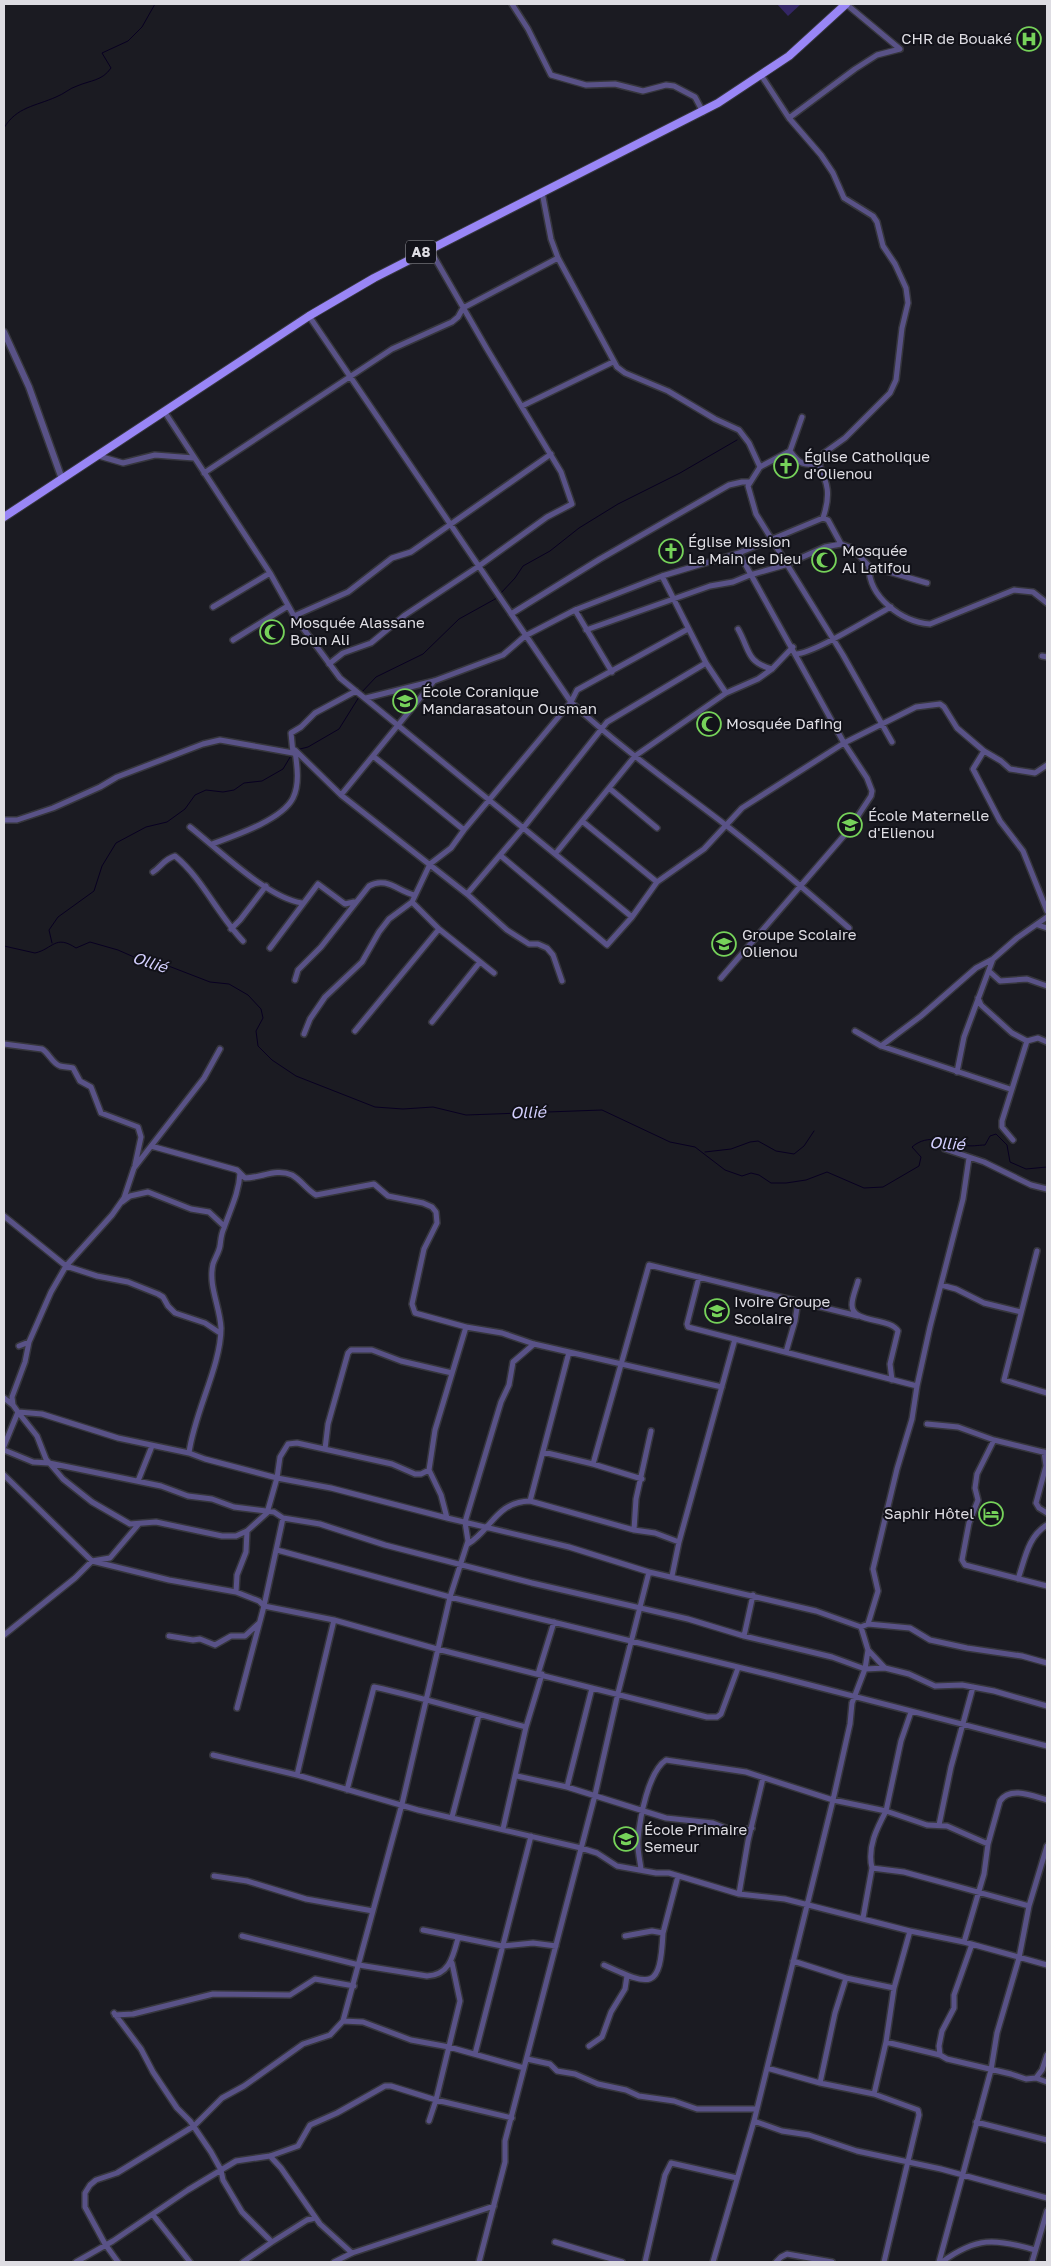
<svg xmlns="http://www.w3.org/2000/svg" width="1051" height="2266" viewBox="0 0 1051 2266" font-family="'Golos Text',sans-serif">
  <rect width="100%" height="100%" fill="#1b1b22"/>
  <path fill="#342665" d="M777,4H801L788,16Z"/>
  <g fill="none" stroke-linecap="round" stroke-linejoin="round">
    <path stroke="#080021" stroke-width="1" d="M4,128C16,107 36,106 56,97C64,94 70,88 77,86C91,80 102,81 111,68L102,53L128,41L142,27L155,4
      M501,593L515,578L523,566L550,551L579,528L618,504L680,473L737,440
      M361,693L376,677L423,654L459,619L497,598
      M296,750L308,747L339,729L359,697
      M52,943L49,930L58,917L94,891L102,866L116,843L146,827L167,822L185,809L195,795L206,790L223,792L234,790L244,783L262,781L283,769L292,754
      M4,946L35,953C53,949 55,934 76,948L90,942L118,950L143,961L153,960L210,982L229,984L248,995L261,1009L263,1018L256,1031L258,1046L272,1060L296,1076L375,1107L403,1109L433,1107L466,1115L602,1110L670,1142L695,1147L725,1170L742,1176L751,1173L759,1175L771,1183H786L806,1180L827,1172L864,1188L883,1187L919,1166L921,1157L912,1147C928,1133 947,1142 965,1145C971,1147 978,1145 985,1145L990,1136L996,1134L1007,1145L1010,1162L1026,1169L1047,1167
      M705,1152L731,1149L750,1142L758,1141L776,1151L794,1154L804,1146L814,1131"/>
    <g stroke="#36363d" stroke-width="8">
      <path id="minor" d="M512,4L528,29L551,75L586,85L615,84L643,91L666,85L674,86L695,97L703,112
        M846,4L900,49
        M789,118L855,69L877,55L900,49
        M542,192L551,239L558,258L617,367L625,373L668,391L715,419L739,430L749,443L760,467L748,486L756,514L843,655L892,742
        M309,316L571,702C618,746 672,784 723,823C766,856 808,892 849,928
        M522,406L613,362
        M164,411L270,573L294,616L340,678L632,917
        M790,451C800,465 803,465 820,464
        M99,456L123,463L155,455L194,458
        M760,467L790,451L802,417
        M204,473L392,349L452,322L458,317L463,308L558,258
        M823,518L828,520L841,544
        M869,566L927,583
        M662,576L706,663L726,693
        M213,607L270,573
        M575,610L612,672
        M511,614L600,559L729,485L742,482H750
        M294,616L348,592L392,558L411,552L551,454
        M738,629C750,650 746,662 772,669
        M586,630L710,586L733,582L750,575L785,565L825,547L841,544L852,548L869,566C868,597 902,622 930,624L1014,590L1033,592L1047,603
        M233,640L288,606
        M796,654C815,653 871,617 891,607
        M1042,656L1047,657
        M329,664L343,653L371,643L405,615L479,566L547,517L572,504L561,472L487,349L429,248
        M366,698L434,681L503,655L525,636L575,610L662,576L739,553L823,518C831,494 828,484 818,462L824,453L845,438L890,393L896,380L902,328L908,303L906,288L895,264L883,246L877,222L873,216L844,198L833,173L821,155L789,118L761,75
        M984,751L973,769L1000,821L1023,851L1047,911
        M293,753L295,750L341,795L467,894L507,930L529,944H538L547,948L553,955L562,981
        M373,756L464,830
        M609,788L657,828
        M341,795L434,681
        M4,820H17L53,808L100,787L117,777L203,744L220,740L293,753L291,733L301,727L315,713L356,691
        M582,821L657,882
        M190,827C218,849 267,898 302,903
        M212,844C234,836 282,820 293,798C300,784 297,765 295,751
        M556,853L635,756L726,693L758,679L772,669L793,647
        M501,856L607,945L632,917L657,882L704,849L742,808L844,743L916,707L940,704L944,707L957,728L984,751L1001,761L1010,769L1035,773L1047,765
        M153,872C161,867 164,859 175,856C202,878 218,915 243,941
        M467,894L524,827L607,722L706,663
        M412,902L439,929L494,973
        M1038,925L1047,928
        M231,929L240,920L266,886
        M270,948L318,884L345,904L354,902
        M990,972L1000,981L1027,979L1047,986
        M721,978L848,831L871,796L872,791L867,778L844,743L739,553
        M295,980L298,970L321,947L369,886C386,876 398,891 414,895
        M978,998L981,1005L1012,1033L1027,1041L1038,1038L1047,1042
        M432,1022L480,962
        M355,1031L439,929
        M855,1031L881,1046L1010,1089
        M304,1034L310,1019L325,997L362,962L379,932L389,919L412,902L430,864L451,848L464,830L571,702L577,690L688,629
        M4,1044L42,1049C49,1053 52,1063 60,1066C64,1067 69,1067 73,1068L80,1081L91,1087L101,1113L138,1127L141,1137L135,1165
        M881,1046L921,1016L976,968L993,959
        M957,1072L964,1037L993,959L1017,938L1047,917
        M1013,1140L1002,1127V1121L1027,1041
        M151,1146L237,1170L240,1173C239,1193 230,1210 224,1228C221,1234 221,1239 220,1246C219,1252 215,1258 213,1264C208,1286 220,1306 221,1328C221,1366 194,1413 189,1453
        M945,1149L984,1162L1031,1185L1047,1189
        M240,1173L245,1178C261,1178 276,1168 292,1175C301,1180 307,1190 316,1195L374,1184L388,1196L423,1203L432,1207L436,1212L437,1223L424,1249L412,1304L415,1313L466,1327L502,1333L534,1344L722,1387
        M122,1202L130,1196L148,1192L191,1209L209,1212L224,1226
        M4,1216L66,1266L97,1276L128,1282L158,1294L163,1297L168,1306L175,1313L205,1323L220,1333
        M1037,1251L1004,1380L1047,1393
        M699,1277L687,1324L688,1327L917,1386
        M858,1281C856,1289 852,1297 852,1305C852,1324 890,1317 898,1331L890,1364L892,1380
        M941,1285L956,1289L984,1303L1021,1312
        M466,1327L435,1430L429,1470L441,1495L447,1518L569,1547L649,1572L816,1611L861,1627L868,1624L878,1591L873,1569L897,1469L912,1419L917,1386L930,1327L963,1199L969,1158
        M19,1346L29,1342
        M786,1352L795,1321L798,1301
        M4,1398L13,1405
        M18,1412L37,1436L46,1459L63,1479L92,1502L130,1524L156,1522L222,1536H236L247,1531L267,1513L277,1478L280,1457L288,1444L297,1443L392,1464L415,1474H421L429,1470
        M18,1412L42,1414L118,1438L189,1453L205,1459L277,1478L331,1488L447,1518
        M927,1424L958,1427L994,1440L1047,1453
        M651,1431L636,1499L634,1530L655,1533L679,1542
        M994,1440L977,1474L975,1488L978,1500L969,1523L962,1560L965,1565L969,1566L1047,1586
        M4,1446L18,1412L13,1405L12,1397L25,1362L29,1342L51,1292L66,1266L112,1215L124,1198L134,1168L204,1078L220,1049
        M325,1449L328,1424L348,1353L351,1350H372L401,1361L452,1373
        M4,1450L33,1462L49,1463L161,1486L188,1496L212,1499L234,1507L274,1512L283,1518L320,1524L385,1545L532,1583L688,1619L744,1636L832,1657L865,1669L885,1668
        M543,1452L593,1464L649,1265L858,1316
        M1044,1452L1046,1466L1036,1503L1039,1508L1047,1513
        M593,1464L642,1479
        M4,1475L92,1561L169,1580L236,1592L259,1601L264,1606L334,1620L437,1649L707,1717H717L721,1714L738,1668
        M138,1481L152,1446
        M530,1501L569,1352
        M468,1544C492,1529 496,1502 530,1501L634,1530
        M277,1550L450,1597L775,1676L1047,1746
        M672,1576L679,1542L735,1339
        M1018,1579C1025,1559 1028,1536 1047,1525
        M236,1592L237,1575L246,1552L247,1531
        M868,1624L910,1628L930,1640L967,1648L1022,1656L1047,1663
        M4,1635L75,1578L92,1561L110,1558L138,1525
        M169,1636L193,1640L200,1639L215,1645L231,1636H245L258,1624
        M744,1636L753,1595
        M868,1650L885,1668L909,1674L935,1686L962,1685L994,1691L1047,1706
        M538,1674L554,1622
        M237,1708L264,1606L283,1518
        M911,1712L901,1741L886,1811L927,1825L947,1826L988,1844
        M213,1755L297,1775L418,1810L581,1848L597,1853L617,1866L656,1873H669L739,1894L785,1899L910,1931L964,1942L1047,1965
        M297,1775L334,1620
        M517,1776L567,1787L666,1818L713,1823L736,1832L752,1828
        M567,1787L592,1688
        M347,1790L374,1687C425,1698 475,1714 526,1727
        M452,1817L479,1715
        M939,1825L951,1767L973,1687
        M503,1829L526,1727L542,1674
        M641,1869C640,1860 637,1849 638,1839C640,1818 648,1772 666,1760L746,1772L833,1800L886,1811C877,1828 867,1847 872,1868
        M214,1876L247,1881L306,1899L373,1911
        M739,1894L748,1841L763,1778
        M863,1918L872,1868L904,1872L1029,1906
        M423,1930L502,1946L533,1943L556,1946
        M242,1936L359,1965L427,1976C450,1975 453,1956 458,1938
        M625,1936L652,1931L663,1933L678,1876
        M964,1942L984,1874L988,1844L1000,1801C1010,1786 1033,1796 1047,1800
        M972,1944L954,1995V2008L942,2031L939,2046L940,2055L947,2059L1011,2074L1026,2079L1036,2078L1042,2070L1047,2055
        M793,1961L846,1978L894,1988
        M604,1965C652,1987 660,1990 663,1933
        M114,2013L141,2049L153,2072L177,2108L190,2121L211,2152L221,2170L223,2180L242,2212L272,2242L307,2220L315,2218
        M115,2015L133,2014L213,1994L290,1995L315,1979L354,1986
        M343,2021L363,2022L411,2040L449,2047L524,2068
        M886,2042L940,2055
        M589,2046L602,2037L611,2012L625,1989L627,1976
        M475,2054L531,1836
        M527,2059L550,2064L557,2071L575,2074L598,2084L626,2090L639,2096L674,2101L697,2109H757
        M767,2068L820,2083L874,2094L918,2110L919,2115L884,2262
        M1036,2078L1047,2082
        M820,2083L835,2013L846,1978
        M874,2094L886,2042L894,1988L910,1931
        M429,2121L436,2100L460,2001L452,1963
        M754,2121L782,2131L809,2135L857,2151L941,2169L1047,2198
        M976,2122L1047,2140
        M270,2156L281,2168L320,2224L352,2253
        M153,2215L190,2262
        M555,2242L622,2262
        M76,2262L113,2241L188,2190L236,2161L270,2156L298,2146L310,2125L337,2113L385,2086H391L436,2100L512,2118
        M118,2262L105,2244L85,2207V2193L90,2185L96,2180L117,2173L194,2126L222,2098L244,2086L303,2044L330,2035L343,2021L402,1804L450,1597L468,1541L465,1522L501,1402L509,1385L513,1362L534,1344
        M243,2262L272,2242
        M334,2262L352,2253L494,2206
        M479,2262L505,2162V2141L595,1795L618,1693L649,1572
        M645,2262L665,2175L671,2163L737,2178
        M713,2262L754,2121L833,1800L850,1724L852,1703L865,1669L868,1650L861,1627
        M776,2262L781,2257L787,2254L832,2262
        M939,2262L991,2070L997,2033L1019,1958L1029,1906L1047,1846
        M942,2262C976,2237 995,2238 1035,2250
        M1032,2262L1047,2211"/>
    </g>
    <g stroke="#36363d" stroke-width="9">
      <path id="tertiary" d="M4,332L29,387L62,479"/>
    </g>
    <g stroke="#36363d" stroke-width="10">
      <path id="primary" d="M4,517L309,316L374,278L718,103L789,56L846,4"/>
    </g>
    <use href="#minor" stroke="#595287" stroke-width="5"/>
    <use href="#tertiary" stroke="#595287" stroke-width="6"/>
    <use href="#primary" stroke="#9986f6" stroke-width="8"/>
  </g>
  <defs>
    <g id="hospital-ring" transform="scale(1.25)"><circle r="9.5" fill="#121219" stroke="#76d25a" stroke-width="1.5"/><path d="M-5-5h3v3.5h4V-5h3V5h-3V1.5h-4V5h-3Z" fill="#76d25a"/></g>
    <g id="church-ring" transform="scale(1.25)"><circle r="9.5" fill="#121219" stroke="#76d25a" stroke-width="1.5"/><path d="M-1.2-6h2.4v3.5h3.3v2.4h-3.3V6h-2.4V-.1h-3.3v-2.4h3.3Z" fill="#76d25a"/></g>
    <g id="mosque-ring" transform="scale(1.25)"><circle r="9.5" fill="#121219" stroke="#76d25a" stroke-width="1.5"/><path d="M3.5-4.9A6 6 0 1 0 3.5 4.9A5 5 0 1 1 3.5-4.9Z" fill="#76d25a"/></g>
    <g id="school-ring" transform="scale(1.25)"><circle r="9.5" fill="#121219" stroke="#76d25a" stroke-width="1.5"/><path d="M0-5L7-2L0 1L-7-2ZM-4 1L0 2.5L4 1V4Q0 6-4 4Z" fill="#76d25a"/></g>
    <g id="hotel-ring" transform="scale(1.25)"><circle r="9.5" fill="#121219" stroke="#76d25a" stroke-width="1.5"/><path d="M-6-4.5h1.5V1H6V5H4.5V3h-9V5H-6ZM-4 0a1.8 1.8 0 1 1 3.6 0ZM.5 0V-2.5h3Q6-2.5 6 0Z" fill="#76d25a"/></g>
  </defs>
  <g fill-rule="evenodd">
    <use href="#hospital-ring" x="1029" y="39"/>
    <use href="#church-ring" x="786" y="466"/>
    <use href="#church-ring" x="671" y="551"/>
    <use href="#mosque-ring" x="824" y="560"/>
    <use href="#mosque-ring" x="272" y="632"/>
    <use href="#school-ring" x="405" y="701"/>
    <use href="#mosque-ring" x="709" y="724"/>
    <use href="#school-ring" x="850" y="825"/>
    <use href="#school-ring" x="724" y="944"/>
    <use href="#school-ring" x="717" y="1311"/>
    <use href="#hotel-ring" x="991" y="1514"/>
    <use href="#school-ring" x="626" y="1839"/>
  </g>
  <g text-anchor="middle" stroke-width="4" stroke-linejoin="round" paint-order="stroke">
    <rect fill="#121219" stroke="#a1a0a6" stroke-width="1" x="406" y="240.5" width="30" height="23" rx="4"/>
    <g font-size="14" font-weight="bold" fill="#dedde3">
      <text x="421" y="257">A8</text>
    </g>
    <g font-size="15" fill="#dedde3" stroke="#121219" text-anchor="start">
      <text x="1012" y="44" text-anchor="end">CHR de Bouaké</text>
      <text x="804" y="462">Église Catholique<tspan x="804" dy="17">d'Olienou</tspan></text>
      <text x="688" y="547">Église Mission<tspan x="688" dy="17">La Main de Dieu</tspan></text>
      <text x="842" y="556">Mosquée<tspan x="842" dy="17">Al Latifou</tspan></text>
      <text x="290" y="628">Mosquée Alassane<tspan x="290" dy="17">Boun Ali</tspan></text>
      <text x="422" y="697">École Coranique<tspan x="422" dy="17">Mandarasatoun Ousman</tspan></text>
      <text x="726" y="729">Mosquée Dafing</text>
      <text x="868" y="821">École Maternelle<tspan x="868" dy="17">d'Elienou</tspan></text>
      <text x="742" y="940">Groupe Scolaire<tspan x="742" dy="17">Olienou</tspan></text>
      <text x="734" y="1307">Ivoire Groupe<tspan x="734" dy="17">Scolaire</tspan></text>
      <text x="974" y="1519" text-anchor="end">Saphir Hôtel</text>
      <text x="644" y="1835">École Primaire<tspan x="644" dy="17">Semeur</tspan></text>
    </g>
    <g font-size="16" font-style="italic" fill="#d3cffe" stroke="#121219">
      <text transform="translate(150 962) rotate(18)" y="6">Ollié</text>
      <text transform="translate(528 1112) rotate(-2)" y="6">Ollié</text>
      <text transform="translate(947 1143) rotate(3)" y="6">Ollié</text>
    </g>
  </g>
  <rect width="1051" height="2266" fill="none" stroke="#dedde3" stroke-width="10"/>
</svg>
